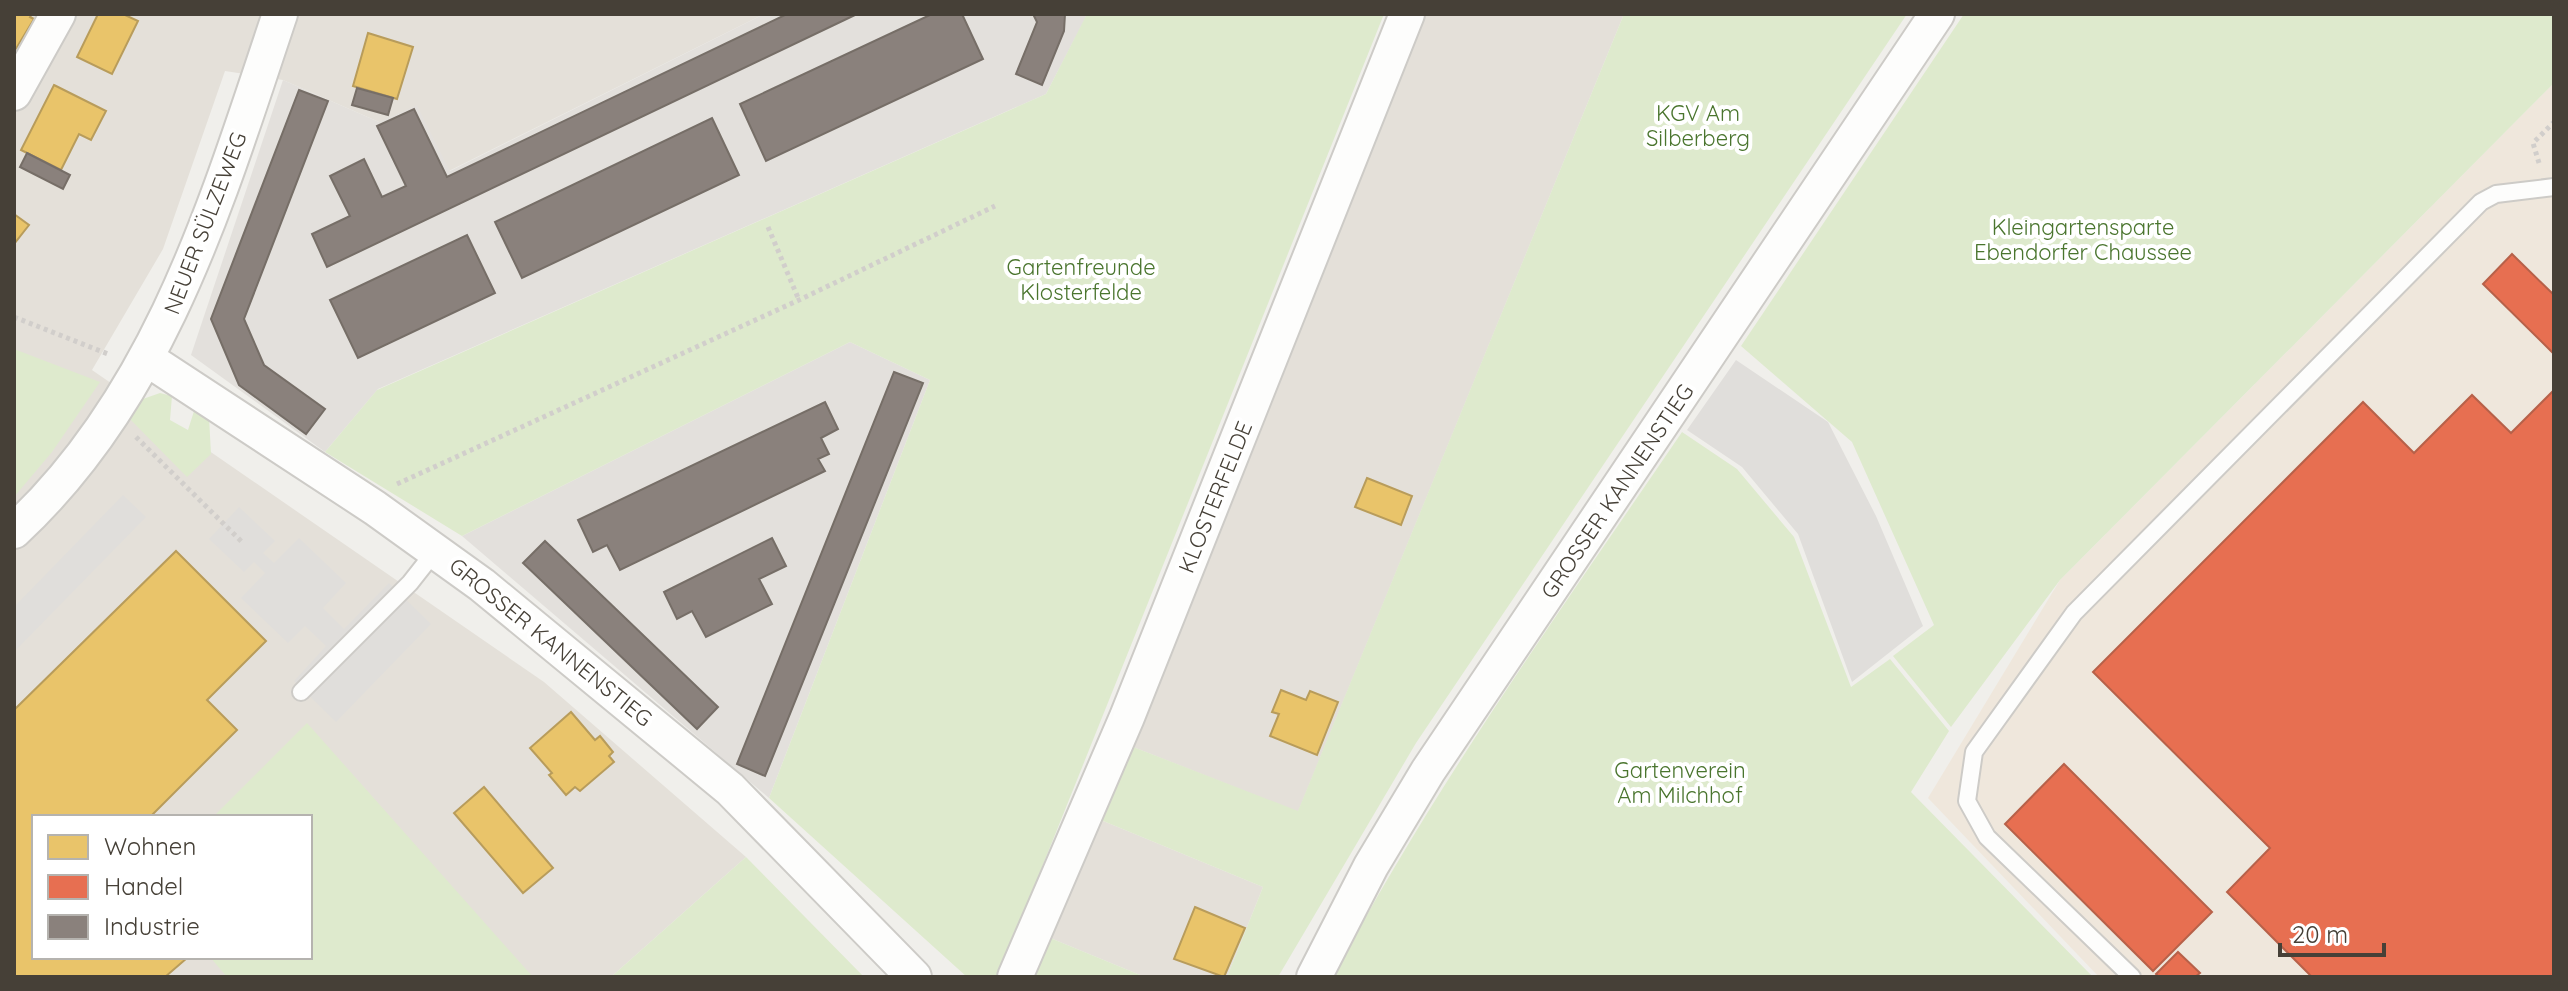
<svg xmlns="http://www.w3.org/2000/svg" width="2568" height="991" viewBox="0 0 2568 991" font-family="Quicksand,sans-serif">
  <rect width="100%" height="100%" fill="#f0efeb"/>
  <path fill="#e4e0d9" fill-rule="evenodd" d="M14,14H764L449,171L379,122L283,80L225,71L163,249L92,370L544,682L746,857L611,977H14ZM34,817H310V957H34Z
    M1416,14H1624L1298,812L1123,743Z
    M1096,818L1263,887L1227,977H1145L1043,935Z"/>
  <path fill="#efe7dc" d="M2554,83V977H2099L1928,798L2060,580Z"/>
  <path fill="#e3e0dc" d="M764,14H1085L1086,17L1046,94L378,389L325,452L191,355L283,80L379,122L417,105L450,171Z
    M850,342L930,380L769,798L462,536Z"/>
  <path fill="#deeacd" d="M1087,14H1384L998,977H967L769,798L930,380L850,342L462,536L325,452L377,390L1046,94Z
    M1624,14H1907L1416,743L1278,977H1227L1263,887L1096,818L1123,743L1298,811Z
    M1964,14H2554V83L2060,580L1951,727L1893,656L1934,625L1852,442L1741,346Z
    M14,349L100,382L52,452L14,497Z
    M160,393L172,396L170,420L188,430L195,408L209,417L211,454L187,477L127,416L140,400Z
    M1682,432L1737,469L1794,537L1851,687L1890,659L1949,731L1911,792L2093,977H1333C1434,786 1561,610 1682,432Z
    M307,723L533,977H227L210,957H310V817H213Z
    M746,857L864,977H611Z
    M1043,935L1145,977H1024Z"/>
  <path fill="#e0dedb" d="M1736,360L1828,422L1876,516L1923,626L1852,682L1798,534L1742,467L1687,430Z
    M123,495L146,517L14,652V607Z
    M239,507L275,541L263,553L274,563L299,538L346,583L323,608L344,629L389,583L431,624L336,722L294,681L326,646L305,626L288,643L241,598L265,573L254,562L244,572L209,539Z"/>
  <path fill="#e9c46a" stroke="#b89c5b" stroke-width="2" d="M14,14H32L30,17L34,19L14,52Z
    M98,14H123L138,21L112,74L77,57Z
    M368,33L413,47L397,99L353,86Z
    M54,85L106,111L91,140L79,134L61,170L21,150Z
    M14,214L29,225L14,244Z
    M1367,478L1412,496L1401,525L1355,507Z
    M176,551L266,641L207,700L237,730L150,817H34V957L187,958L165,977H14V710Z
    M1281,690L1306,700L1310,691L1338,702L1317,755L1270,736L1279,714L1272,712Z
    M571,712L595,740L600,736L613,752L609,756L614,762L580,791L575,787L566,795L549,775L552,773L530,748Z
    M484,787L553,868L523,893L454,813Z
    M1195,907L1245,928L1224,977L1174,959Z"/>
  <path fill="#e76f51" stroke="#b76149" stroke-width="2" d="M2512,254L2554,295V354L2483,284Z
    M2554,390V977H2312L2227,892L2270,848L2093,672L2363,402L2414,453L2472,395L2511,433Z
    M2064,764L2212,912L2153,971L2005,824Z
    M2178,952L2200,973L2195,977H2159L2156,974Z"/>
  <path fill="#8a817c" stroke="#766e67" stroke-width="2" d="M787,14H857L327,267L312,234L350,216L330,176L364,159L382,197L406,186L377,126L414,109L447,177Z
    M932,14H962L983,59L766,161L740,104Z
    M1033,14H1065L1064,31L1042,85L1016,74L1037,22Z
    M357,88L393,98L388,115L352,105Z
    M299,90L328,101L244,319L264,365L325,409L306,434L239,385L211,319Z
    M712,118L739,175L522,278L495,222Z
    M27,153L70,175L63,189L20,167Z
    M467,235L495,293L358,358L330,300Z
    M894,372L923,383L765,776L737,764Z
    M825,402L838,429L821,438L829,454L818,459L825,471L620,570L607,545L593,552L578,520Z
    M772,538L786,566L759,579L772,604L706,637L692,611L677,619L664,592Z
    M545,541L718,707L697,729L523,563Z"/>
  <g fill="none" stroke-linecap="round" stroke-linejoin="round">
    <g stroke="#cdcbc7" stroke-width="20">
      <path id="lane" d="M301,692L410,583L436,550
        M2132,977L1987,837L1967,801L1974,752L2074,613L2481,202L2496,194L2554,187"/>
    </g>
    <g stroke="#cdcbc7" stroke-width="38">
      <path id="street" d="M14,93L58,14
        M146,358L375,508L482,585L730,789L914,977
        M14,531C162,394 218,198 280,14
        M1015,977L1127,717L1407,14
        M1314,977L1371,866L1428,771L1937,14"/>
    </g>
    <path stroke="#d1cecb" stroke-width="5" stroke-dasharray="4 4" stroke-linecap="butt" d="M2539,163L2533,143L2554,122
      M768,227L799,300
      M14,317L108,354
      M136,437L243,543
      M397,484L799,300L995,206"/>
    <use href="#lane" stroke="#fdfdfc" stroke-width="16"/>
    <use href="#street" stroke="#fdfdfc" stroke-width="34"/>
  </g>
  <g text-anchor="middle" stroke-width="8" stroke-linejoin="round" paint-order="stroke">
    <g font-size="22" fill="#4a752e" stroke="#fff">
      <text x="1698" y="121">KGV Am<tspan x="1698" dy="25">Silberberg</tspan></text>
      <text x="2083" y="235">Kleingartensparte<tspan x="2083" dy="25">Ebendorfer Chaussee</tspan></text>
      <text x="1081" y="275">Gartenfreunde<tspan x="1081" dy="25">Klosterfelde</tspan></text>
      <text x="1680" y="778">Gartenverein<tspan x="1680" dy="25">Am Milchhof</tspan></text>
    </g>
    <g font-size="22" fill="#464037" stroke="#fff">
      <text transform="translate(205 223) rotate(-69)" y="8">NEUER SÜLZEWEG</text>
      <text transform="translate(1617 491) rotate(-56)" y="8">GROSSER KANNENSTIEG</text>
      <text transform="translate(1215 497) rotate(-68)" y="8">KLOSTERFELDE</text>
      <text transform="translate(551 642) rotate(39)" y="8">GROSSER KANNENSTIEG</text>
    </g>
  </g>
  <rect width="2568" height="991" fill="none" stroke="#464037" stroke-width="32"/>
  <rect x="32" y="815" width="280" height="144" fill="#ffffff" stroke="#b5b3af" stroke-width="2"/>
  <rect x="48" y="835" width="40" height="24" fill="#e9c46a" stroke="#b5b3af" stroke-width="2"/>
  <text x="104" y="855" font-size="24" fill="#464037">Wohnen</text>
  <rect x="48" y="875" width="40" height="24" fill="#e76f51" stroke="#b5b3af" stroke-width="2"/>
  <text x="104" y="895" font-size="24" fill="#464037">Handel</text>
  <rect x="48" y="915" width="40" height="24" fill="#8a817c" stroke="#b5b3af" stroke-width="2"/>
  <text x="104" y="935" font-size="24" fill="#464037">Industrie</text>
  <path d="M2280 943v12h104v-12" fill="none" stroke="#464037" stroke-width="4"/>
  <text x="2292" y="943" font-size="24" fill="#464037" stroke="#ffffff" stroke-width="6" paint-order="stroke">20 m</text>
</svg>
